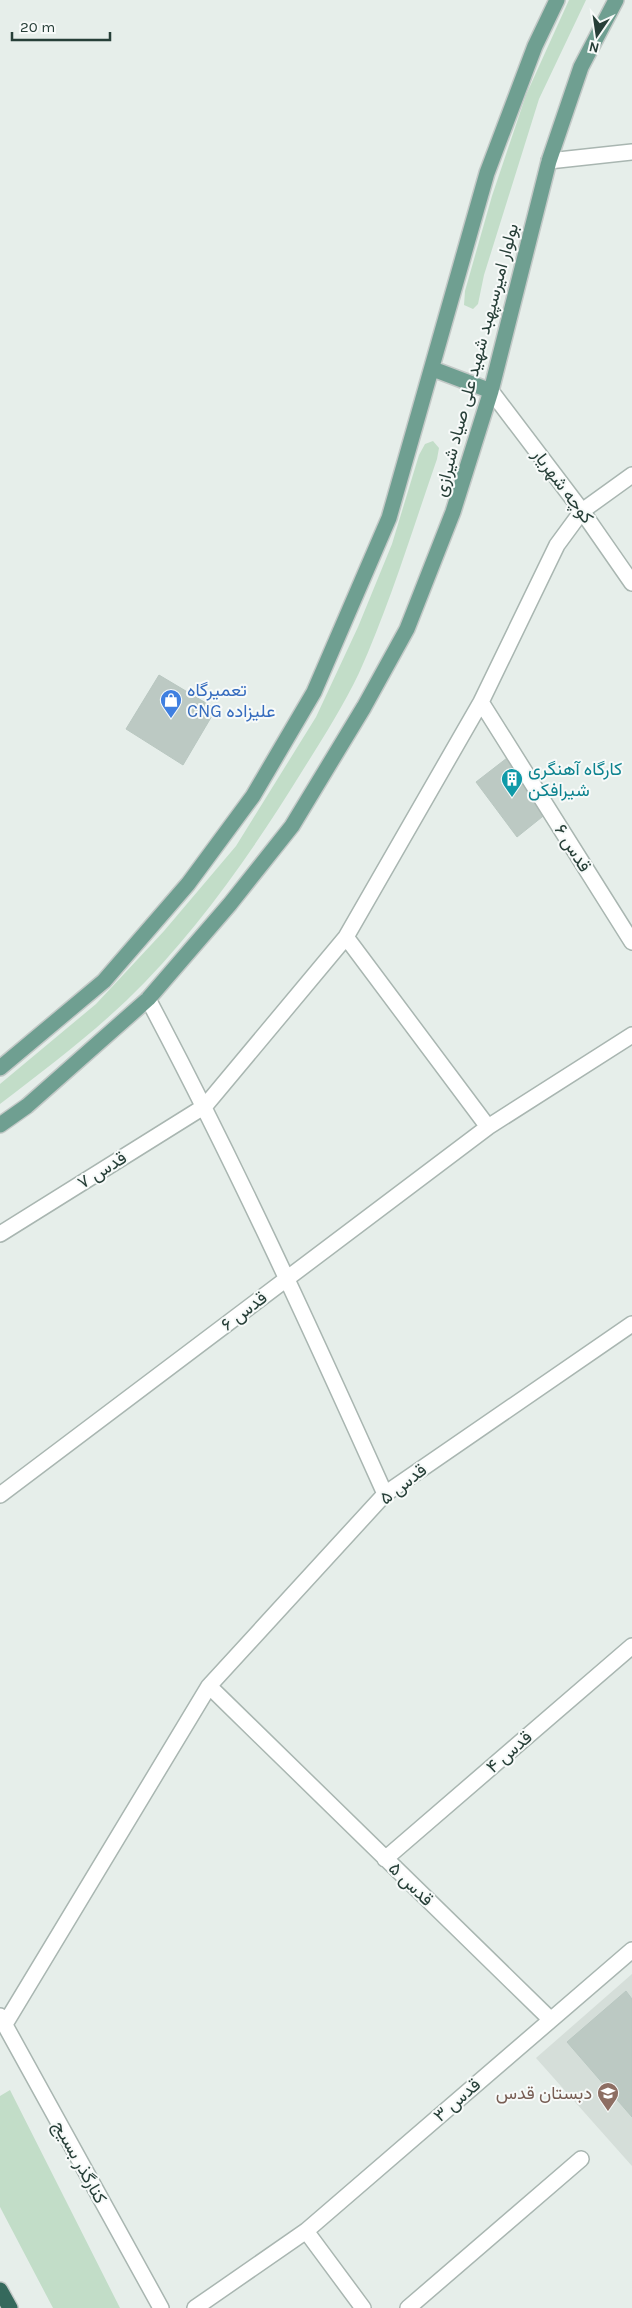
<svg xmlns="http://www.w3.org/2000/svg" width="632" height="2308" viewBox="0 0 632 2308" font-family="Karla,Vazirmatn,sans-serif">
  <rect width="100%" height="100%" fill="#e6eeea"/>
  <path fill="#d5ded9" d="M632,1974V2166L536,2058Z"/>
  <path fill="#c2ddc8" d="M569,0H586L539,99L484,275L478,304L473,309L464,305L465,291L492,196L526,95Z
    M433,441L439,448L437,459C412,531 390,604 359,673C343,707 321,741 301,773C251,854 195,934 127,1000C87,1038 43,1071 0,1104V1084L96,1004L164,931L236,846L316,717L358,627L392,544L419,455L425,444Z
    M10,2090L120,2308H53L0,2207V2096Z"/>
  <path fill="#bcc9c3" stroke="#b9c7c1" d="M159,675L216,709L183,765L126,729Z
    M507,758L547,813L517,837L476,782Z
    M626,1991L632,1999V2117L567,2042Z"/>
  <g fill="none" stroke-linecap="round" stroke-linejoin="round">
    <g stroke="#a9b6b1" stroke-width="18">
      <path id="minor" d="M549,161L632,152
        M491,391L582,511L632,583
        M481,702L632,942
        M346,937L488,1127
        M148,999C234,1161 310,1327 385,1494
        M0,1234L205,1106L346,937L481,702L557,545L582,511L632,475
        M0,1495L488,1127L632,1035
        M209,1686L550,2019
        M385,1859L632,1646
        M0,2016L161,2308
        M5,2024L209,1686L385,1494L632,1324
        M306,2231L363,2308
        M195,2308L306,2231L632,1950
        M408,2308L581,2159"/>
    </g>
    <g stroke="#c3c9c7" stroke-width="18">
      <path id="major" d="M433,369L491,391
        M0,1068L104,981L188,884L253,796L314,692L389,518L487,173L535,46L557,0
        M0,1125L27,1106L148,999L230,904L292,826L364,707L407,629L453,512L491,391L549,161L581,67L616,0"/>
    </g>
    <g stroke="#c3c9c7" stroke-width="18">
      <path id="highway" d="M0,2290L10,2308"/>
    </g>
    <use href="#minor" stroke="#fff" stroke-width="15"/>
    <use href="#major" stroke="#6f9f91" stroke-width="15"/>
    <use href="#highway" stroke="#35695c" stroke-width="15"/>
  </g>
  <defs>
    <g id="shop-pin" transform="scale(1.125)"><path d="M0 17L-7.5 6A9.5 9.5 0 1 1 7.5 6Z" fill="#3f7fe0" stroke="#f7faf9"/><path d="M-5-2.5h2.3a2.7 3.5 0 0 1 5.4 0H5L5.5 6h-11ZM-1.5-2.5h3a1.5 2.3 0 0 0-3 0Z" fill="#fff"/></g>
    <g id="building-pin" transform="scale(1.125)"><path d="M0 17L-7.5 6A9.5 9.5 0 1 1 7.5 6Z" fill="#0f9aa8" stroke="#f7faf9"/><path d="M-4-6H4V6H1V3H-1V6H-4ZM-2.5-4.3h1.7v1.8h-1.7ZM.8-4.3h1.7v1.8H.8ZM-2.5-1h1.7V.8h-1.7ZM.8-1h1.7V.8H.8Z" fill="#fff"/></g>
    <g id="school-pin" transform="scale(1.125)"><path d="M0 17L-7.5 6A9.5 9.5 0 1 1 7.5 6Z" fill="#8d6e63" stroke="#f7faf9"/><path d="M0-5L7-2L0 1L-7-2ZM-4 1L0 2.5L4 1V4Q0 6-4 4Z" fill="#fff"/></g>
  </defs>
  <g fill-rule="evenodd">
    <use href="#shop-pin" x="171" y="700"/>
    <use href="#building-pin" x="512" y="779"/>
    <use href="#school-pin" x="608" y="2093"/>
  </g>
  <g text-anchor="middle" stroke-width="4" stroke-linejoin="round" paint-order="stroke">
    <g font-size="18" fill="#273f38" stroke="#f7faf9">
      <text transform="translate(476 360) rotate(-75)" y="6">بولوار امیرسپهبد شهید علی صیاد شیرازی</text>
      <text transform="translate(563 486) rotate(53)" y="6">کوچه شهریار</text>
      <text transform="translate(573 848) rotate(58)" y="6">قدس ۶</text>
      <text transform="translate(102 1170) rotate(-32)" y="6">قدس ۷</text>
      <text transform="translate(244 1311) rotate(-37)" y="6">قدس ۶</text>
      <text transform="translate(403 1484) rotate(-38)" y="6">قدس ۵</text>
      <text transform="translate(509 1752) rotate(-41)" y="6">قدس ۴</text>
      <text transform="translate(411 1884) rotate(44)" y="6">قدس ۵</text>
      <text transform="translate(457 2100) rotate(-41)" y="6">قدس ۳</text>
      <text transform="translate(80 2162) rotate(61)" y="6">کنارگذر بسیج</text>
    </g>
    <g font-size="18" fill="#366cbe" stroke="#f7faf9" text-anchor="start">
      <text x="187" y="696">تعمیرگاه<tspan x="187" dy="21">CNG علیزاده</tspan></text>
    </g>
    <g font-size="18" fill="#0d838f" stroke="#f7faf9" text-anchor="start">
      <text x="528" y="775">کارگاه آهنگری<tspan x="528" dy="21">شیرافکن</tspan></text>
    </g>
    <g font-size="18" fill="#785e54" stroke="#f7faf9" text-anchor="end">
      <text x="592" y="2099">دبستان قدس</text>
    </g>
  </g>
  <g transform="translate(597 35) rotate(193)" stroke="#f7faf9" stroke-width="4" paint-order="stroke">
  <path d="M0-4L9 19L0 12L-9 19Z" fill="#273f38"/>
  <text y="-8" font-size="14" font-weight="bold" text-anchor="middle" fill="#273f38">N</text>
  </g>
  <path d="M12 32v8h98v-8" fill="none" stroke="#273f38" stroke-width="2.5"/>
  <text x="20" y="32" font-size="15" fill="#273f38" stroke="#f7faf9" stroke-width="4" paint-order="stroke">20 m</text>
</svg>
